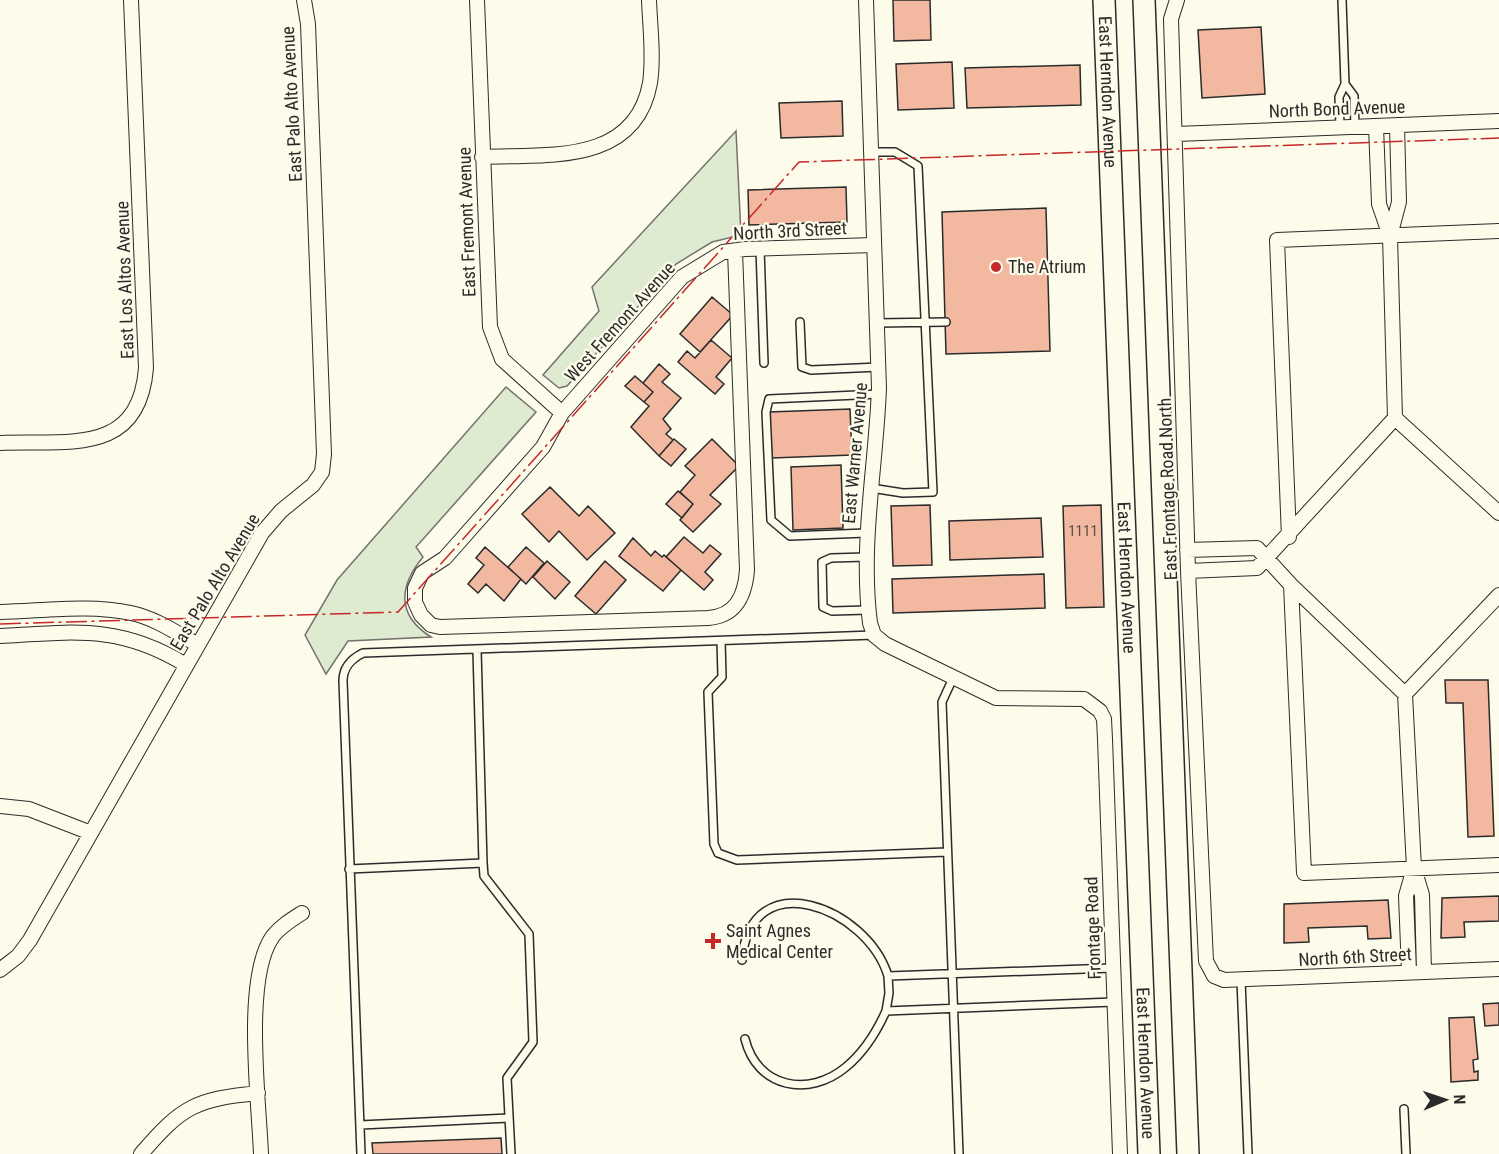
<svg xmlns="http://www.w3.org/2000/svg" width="1499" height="1154" viewBox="0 0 1499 1154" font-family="'Roboto Condensed',sans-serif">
  <rect width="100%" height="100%" fill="#fdfbea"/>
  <path fill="#deebd1" stroke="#74746e" stroke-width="1.5" d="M736,131L741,235L712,242L676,264L567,386L559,388L543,375L599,311L592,287Z
    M506,387L536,412L416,547L423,557C399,586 396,615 431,637L348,641L326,674L305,635L337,580Z"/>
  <path fill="#f2b8a0" stroke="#2b2b2b" stroke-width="1.5" d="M893,0H930L931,40L894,41Z
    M1261,27L1265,94L1202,98L1198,30Z
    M952,62L954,108L898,110L896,64Z
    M1080,65L1081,105L967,108L965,68Z
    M842,101L843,136L781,138L779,103Z
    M846,187L847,222L749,225L748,190Z
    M1046,208L1050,351L946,354L942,212Z
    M712,297L733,315L700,352L680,334Z
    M711,340L732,358L716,377L724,384L715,394L678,362L687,351L695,358Z
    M659,364L670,374L662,382L681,398L663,419L671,429L666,434L673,440L659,456L631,427L649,406L644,402L653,392L643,383Z
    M635,376L653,392L644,402L625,386Z
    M850,409L852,455L772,458L769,412Z
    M674,439L686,449L671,466L659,456Z
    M712,439L739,466L710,495L721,504L693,532L680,520L693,504L680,492L695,475L685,466Z
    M841,465L843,528L793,530L791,467Z
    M550,487L579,516L588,506L615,533L587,560L559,531L549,542L522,514Z
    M678,491L693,504L682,518L666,504Z
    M930,505L932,565L893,566L891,506Z
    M1101,505L1104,607L1066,608L1063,506Z
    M1041,518L1043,557L950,560L949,521Z
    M684,537L703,553L710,545L721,554L705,572L713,580L704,590L666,557Z
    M633,538L651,556L655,551L662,557L664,555L681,570L663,591L619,556Z
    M485,547L521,579L504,601L486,584L478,593L468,584L484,565L476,558Z
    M526,547L544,563L526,584L508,567Z
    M547,561L570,582L555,599L533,577Z
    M605,561L626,580L596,614L575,596Z
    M1044,574L1045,608L893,613L892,579Z
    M1445,680H1488L1494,836L1468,837L1463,703H1446Z
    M1499,896V921L1464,922L1465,937L1441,938L1442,898Z
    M1388,900L1391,938L1368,939L1367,926L1308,928L1309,942L1284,943V904Z
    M1499,1003V1025L1485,1026L1483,1004Z
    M1474,1017L1478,1059L1473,1060L1474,1072L1478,1071V1080L1451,1082L1449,1018Z
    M501,1138L502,1154H373L372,1143Z"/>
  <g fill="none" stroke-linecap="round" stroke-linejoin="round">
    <g stroke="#2b2b2b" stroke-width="10">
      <path id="lane" d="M1345,84L1354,96L1355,127
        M1340,127L1339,97L1345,84L1342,0
        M760,249L764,363
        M800,322L802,367L811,370L879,367
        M877,323L946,322
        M871,488L903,493L933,492L918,166L895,152H871
        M866,533L790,536L771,520L766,412L769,399L879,394
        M866,557L831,558L822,562L823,607L832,611L868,610
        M721,641L722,677L708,692L714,844L718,853L737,860L947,852
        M953,678L942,702L959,1154
        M483,863L484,876L529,934L533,1042L507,1078L511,1154
        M349,869L483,863L477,650
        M742,960C750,862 867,907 888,976L1112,968
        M1241,980L1248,1154
        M886,1011L889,993L888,976
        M745,1039C757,1088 809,1098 846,1067C863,1053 877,1031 886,1011L1114,1002
        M1404,1109L1406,1154
        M360,1125L509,1118
        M361,1154L343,681C343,667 351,659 363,653L874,635"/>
    </g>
    <g stroke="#2b2b2b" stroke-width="16">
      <path id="street" d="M477,0L490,327L502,359L562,413
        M866,0L879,388C876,467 860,544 870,623L874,635L885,644L996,698L1084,699L1100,711L1104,719L1105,739L1120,1154
        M1177,0L1171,19L1188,571L1206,961L1214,976L1224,980L1499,969
        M1376,126L1379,204L1390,236
        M1176,134L1499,121
        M482,157C546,154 635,166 650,83C654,56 650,27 649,0
        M735,251L747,570C745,596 736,616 708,618L440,627L431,625L421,615L415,602V588L422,573L445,558L543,447L562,413L682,277L723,252L745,249L874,245
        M1395,418L1390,236L1399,202L1397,125
        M0,443C67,440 139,457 146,368L131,0
        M1289,537L1277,240L1499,231
        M1187,550L1257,548L1291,585L1405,694L1499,595
        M1188,571L1257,568L1395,418L1499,513
        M1291,585L1304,873L1499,865
        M0,612C43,611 89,604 131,613C155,618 177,633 198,645
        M0,636C73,632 120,624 186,665
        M1405,694L1414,868L1422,895L1424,971
        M0,806L29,809L91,833
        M0,970L18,956L30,940L262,533L281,511L313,485L322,472L324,454L308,24L304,0
        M1409,972L1406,896L1414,868
        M141,1154C182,1106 196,1099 258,1093
        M261,1154C259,1101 243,977 273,936C281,926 291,920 302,913"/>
    </g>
    <g stroke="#2b2b2b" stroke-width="24">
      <g id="primary">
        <path id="s1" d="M1104,0L1149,1154"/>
        <path d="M1144,0L1188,1154"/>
      </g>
    </g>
    <use href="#lane" stroke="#fdfbea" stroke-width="7"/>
    <use href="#street" stroke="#fdfbea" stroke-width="14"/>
    <use href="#primary" stroke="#fdfbea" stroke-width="21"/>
    <path stroke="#c62828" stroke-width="1.5" stroke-dasharray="21 4.5 3 4.5" stroke-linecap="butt" d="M0,624L398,612L799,162L1499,138"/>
  </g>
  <g fill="#c62828" stroke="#fdfbea" stroke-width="2">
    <circle cx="996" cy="267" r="6"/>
    <path d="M710 932h6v6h6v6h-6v6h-6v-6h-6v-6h6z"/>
  </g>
  <g text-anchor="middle" stroke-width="4.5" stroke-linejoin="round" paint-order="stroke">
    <g font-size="15" fill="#5d4e48">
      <text x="1083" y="536">1111</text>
    </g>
    <g font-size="18" fill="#2b2b2b" stroke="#fdfbea">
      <text dy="6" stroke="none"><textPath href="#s1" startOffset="92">East Herndon Avenue</textPath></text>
      <text transform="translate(292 104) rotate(-93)" y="6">East Palo Alto Avenue</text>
      <text transform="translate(1337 109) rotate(-2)" y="6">North Bond Avenue</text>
      <text transform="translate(467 222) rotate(-92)" y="6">East Fremont Avenue</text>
      <text transform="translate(790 231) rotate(-3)" y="6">North 3rd Street</text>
      <text transform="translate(125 280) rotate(-92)" y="6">East Los Altos Avenue</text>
      <text transform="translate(620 322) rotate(-48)" y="6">West Fremont Avenue</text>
      <text transform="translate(855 453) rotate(-85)" y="6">East Warner Avenue</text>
      <text transform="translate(1168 489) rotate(-92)" y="6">East Frontage Road North</text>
      <text dy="6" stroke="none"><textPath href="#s1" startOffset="578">East Herndon Avenue</textPath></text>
      <text transform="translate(215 582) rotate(-59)" y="6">East Palo Alto Avenue</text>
      <text transform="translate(1093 928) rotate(-92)" y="6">Frontage Road</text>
      <text transform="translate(1355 957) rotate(-3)" y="6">North 6th Street</text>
      <text dy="6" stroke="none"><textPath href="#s1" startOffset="1064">East Herndon Avenue</textPath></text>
    </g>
    <g font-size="18" fill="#2b2b2b" stroke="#fdfbea" text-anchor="start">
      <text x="1008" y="273">The Atrium</text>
      <text x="726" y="937">Saint Agnes<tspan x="726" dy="21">Medical Center</tspan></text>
    </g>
  </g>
  <g transform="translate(1445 1100) rotate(88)" stroke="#fdfbea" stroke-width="4.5" paint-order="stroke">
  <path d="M0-4.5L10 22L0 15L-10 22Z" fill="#2b2b2b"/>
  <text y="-9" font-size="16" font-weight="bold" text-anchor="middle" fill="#2b2b2b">N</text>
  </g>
</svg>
